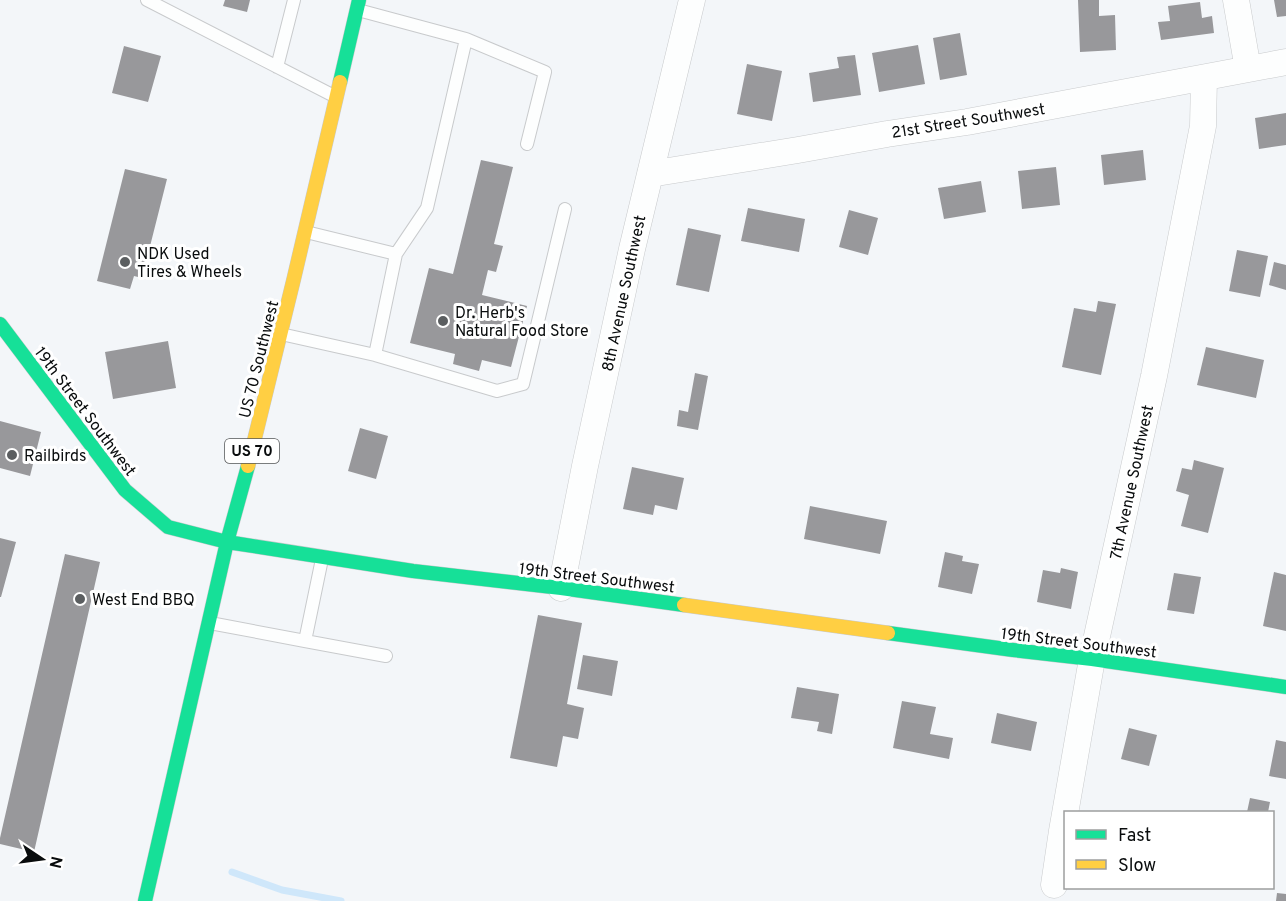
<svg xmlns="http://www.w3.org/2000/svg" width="1286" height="901" viewBox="0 0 1286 901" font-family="Overpass,sans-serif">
  <rect width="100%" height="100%" fill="#f3f6f9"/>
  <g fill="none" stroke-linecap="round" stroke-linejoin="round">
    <path stroke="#cfe7fa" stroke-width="7" d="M232,872L282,890L341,901"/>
  </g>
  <path fill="#98989b" d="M225,0H250L247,12L223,6Z
    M1078,0H1099V16L1115,15L1116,50L1080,52Z
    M1274,0H1286V16L1277,17Z
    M1200,2L1202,18L1212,16L1214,33L1161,40L1158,22L1170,21L1168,6Z
    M960,33L967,75L940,80L933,38Z
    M918,45L925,84L879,92L872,53Z
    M124,46L161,56L148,102L112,93Z
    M855,55L861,95L813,102L809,73L839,68L837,57Z
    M747,64L782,71L772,121L737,114Z
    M1286,113V145L1259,149L1255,118Z
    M1143,150L1146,180L1104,185L1101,155Z
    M481,160L513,167L494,244L503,246L496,272L488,270L482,295L527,306L511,367L482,360L479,371L453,364L455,354L410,343L429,268L453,274Z
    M1056,167L1060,205L1022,209L1018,171Z
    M125,169L167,179L142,278L134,276L130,289L97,281Z
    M981,181L986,212L944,219L938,188Z
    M748,208L805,219L799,252L741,241Z
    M849,210L878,218L868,255L839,247Z
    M688,228L721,235L709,292L676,285Z
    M1237,250L1268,256L1260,297L1229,291Z
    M1274,262L1286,265V290L1269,285Z
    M1098,301L1116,304L1101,375L1062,367L1074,308L1096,312Z
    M168,341L176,388L113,399L105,352Z
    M1206,347L1264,360L1256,398L1197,385Z
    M695,373L708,376L698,430L677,426L679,410L688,412Z
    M0,421L41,432L30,476L0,468Z
    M360,428L388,436L376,479L348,471Z
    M1194,460L1224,468L1208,533L1181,526L1189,495L1176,491L1182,468L1192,470Z
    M632,467L684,478L677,510L655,505L653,515L623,509Z
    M810,506L887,521L880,554L804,539Z
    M0,538L16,542L1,597H0Z
    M945,552L963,556L962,561L979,564L972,594L938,587Z
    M65,554L100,562L34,852L0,844V838Z
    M1061,568L1078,572L1071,609L1037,602L1043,570L1060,573Z
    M1274,572L1286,575V631L1263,626Z
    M1174,573L1201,577L1194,614L1167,610Z
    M538,615L582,623L567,704L584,708L578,739L563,736L557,767L510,758Z
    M583,655L618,661L612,696L577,689Z
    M797,687L839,694L832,734L817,731L819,722L791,718Z
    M902,701L936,707L930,734L953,738L949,759L893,748Z
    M997,713L1037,722L1031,751L991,743Z
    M1129,728L1157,735L1149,766L1121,759Z
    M1276,740L1286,742V779L1269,776Z
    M1250,798L1270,802L1268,812H1247Z
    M1277,893L1286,894V901H1276Z"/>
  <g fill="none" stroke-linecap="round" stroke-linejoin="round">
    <g stroke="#c8cacc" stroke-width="14">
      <path id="lane" d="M147,0L336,97
        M466,39L545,72L527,144
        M277,67L294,0
        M306,232L396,254L427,208L466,39L358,10
        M281,334L375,355L396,254
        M375,355L497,391L523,384L565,209
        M210,623L305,641L322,559
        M305,641L386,656"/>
    </g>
    <g stroke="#c8cacc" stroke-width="27">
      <path id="street" d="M1236,0L1248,69
        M650,174L798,150L887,134L967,122L1286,62
        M561,588L585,466L632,249L692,0
        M1054,885L1062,831L1092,659L1154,376L1203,126L1204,78"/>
    </g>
    <g stroke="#c8cacc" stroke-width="15">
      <path id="fast" d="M340,82L359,0
        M0,324L125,490L168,527L227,542L413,571L561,588L684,605
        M888,633L1013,650L1092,659L1286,687
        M145,901L227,542L248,466"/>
    </g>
    <g stroke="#c8cacc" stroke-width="15">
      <path id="slow" d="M248,466L294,278L340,82
        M684,605L888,633"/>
    </g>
    <use href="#lane" stroke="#fdfefe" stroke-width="12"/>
    <use href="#street" stroke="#fdfefe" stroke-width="26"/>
    <use href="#fast" stroke="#16e098" stroke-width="14"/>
    <use href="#slow" stroke="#ffcf43" stroke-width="14"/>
  </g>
  <g fill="#5b5e60" stroke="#fff" stroke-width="2">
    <circle cx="125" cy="262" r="6"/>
    <circle cx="443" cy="321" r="6"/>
    <circle cx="12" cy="455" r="6"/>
    <circle cx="80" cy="599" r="6"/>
  </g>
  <g text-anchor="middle" stroke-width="6" stroke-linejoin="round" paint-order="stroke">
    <rect fill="#fff" stroke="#535556" stroke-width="1.5" x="225" y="439" width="54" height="24" rx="4.5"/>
    <g font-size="15" font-weight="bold" fill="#090c0d">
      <text x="252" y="456">US 70</text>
    </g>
    <g font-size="16" fill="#090c0d" stroke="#fff">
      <text transform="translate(968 120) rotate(-9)" y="6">21st Street Southwest</text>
      <text transform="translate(623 293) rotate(-78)" y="6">8th Avenue Southwest</text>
      <text transform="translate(258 359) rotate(-76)" y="6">US 70 Southwest</text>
      <text transform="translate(86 411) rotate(53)" y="6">19th Street Southwest</text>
      <text transform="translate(1131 482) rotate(-78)" y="6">7th Avenue Southwest</text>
      <text transform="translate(597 577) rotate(7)" y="6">19th Street Southwest</text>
      <text transform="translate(1079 642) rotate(7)" y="6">19th Street Southwest</text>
    </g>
    <g font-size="16" fill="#090c0d" stroke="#fff" text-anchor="start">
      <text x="137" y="259">NDK Used<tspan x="137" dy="18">Tires &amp; Wheels</tspan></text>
      <text x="455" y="318">Dr. Herb's<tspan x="455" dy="18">Natural Food Store</tspan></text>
      <text x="24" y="461">Railbirds</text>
      <text x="92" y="605">West End BBQ</text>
    </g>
  </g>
  <rect x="1064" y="811" width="210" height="78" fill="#ffffff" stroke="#9d9e9e" stroke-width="1.5"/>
  <rect x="1076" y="830" width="30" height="9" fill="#16e098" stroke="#9d9e9e" stroke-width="1.5"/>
  <text x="1118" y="841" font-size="18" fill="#090c0d">Fast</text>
  <rect x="1076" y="860" width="30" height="9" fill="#ffcf43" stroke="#9d9e9e" stroke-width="1.5"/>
  <text x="1118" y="871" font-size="18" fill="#090c0d">Slow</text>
  <g transform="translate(42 859) rotate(103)" stroke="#ffffff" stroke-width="4.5" paint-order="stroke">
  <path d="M0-4.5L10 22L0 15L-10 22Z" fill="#090c0d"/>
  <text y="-9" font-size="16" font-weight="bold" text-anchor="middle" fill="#090c0d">N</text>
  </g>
</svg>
